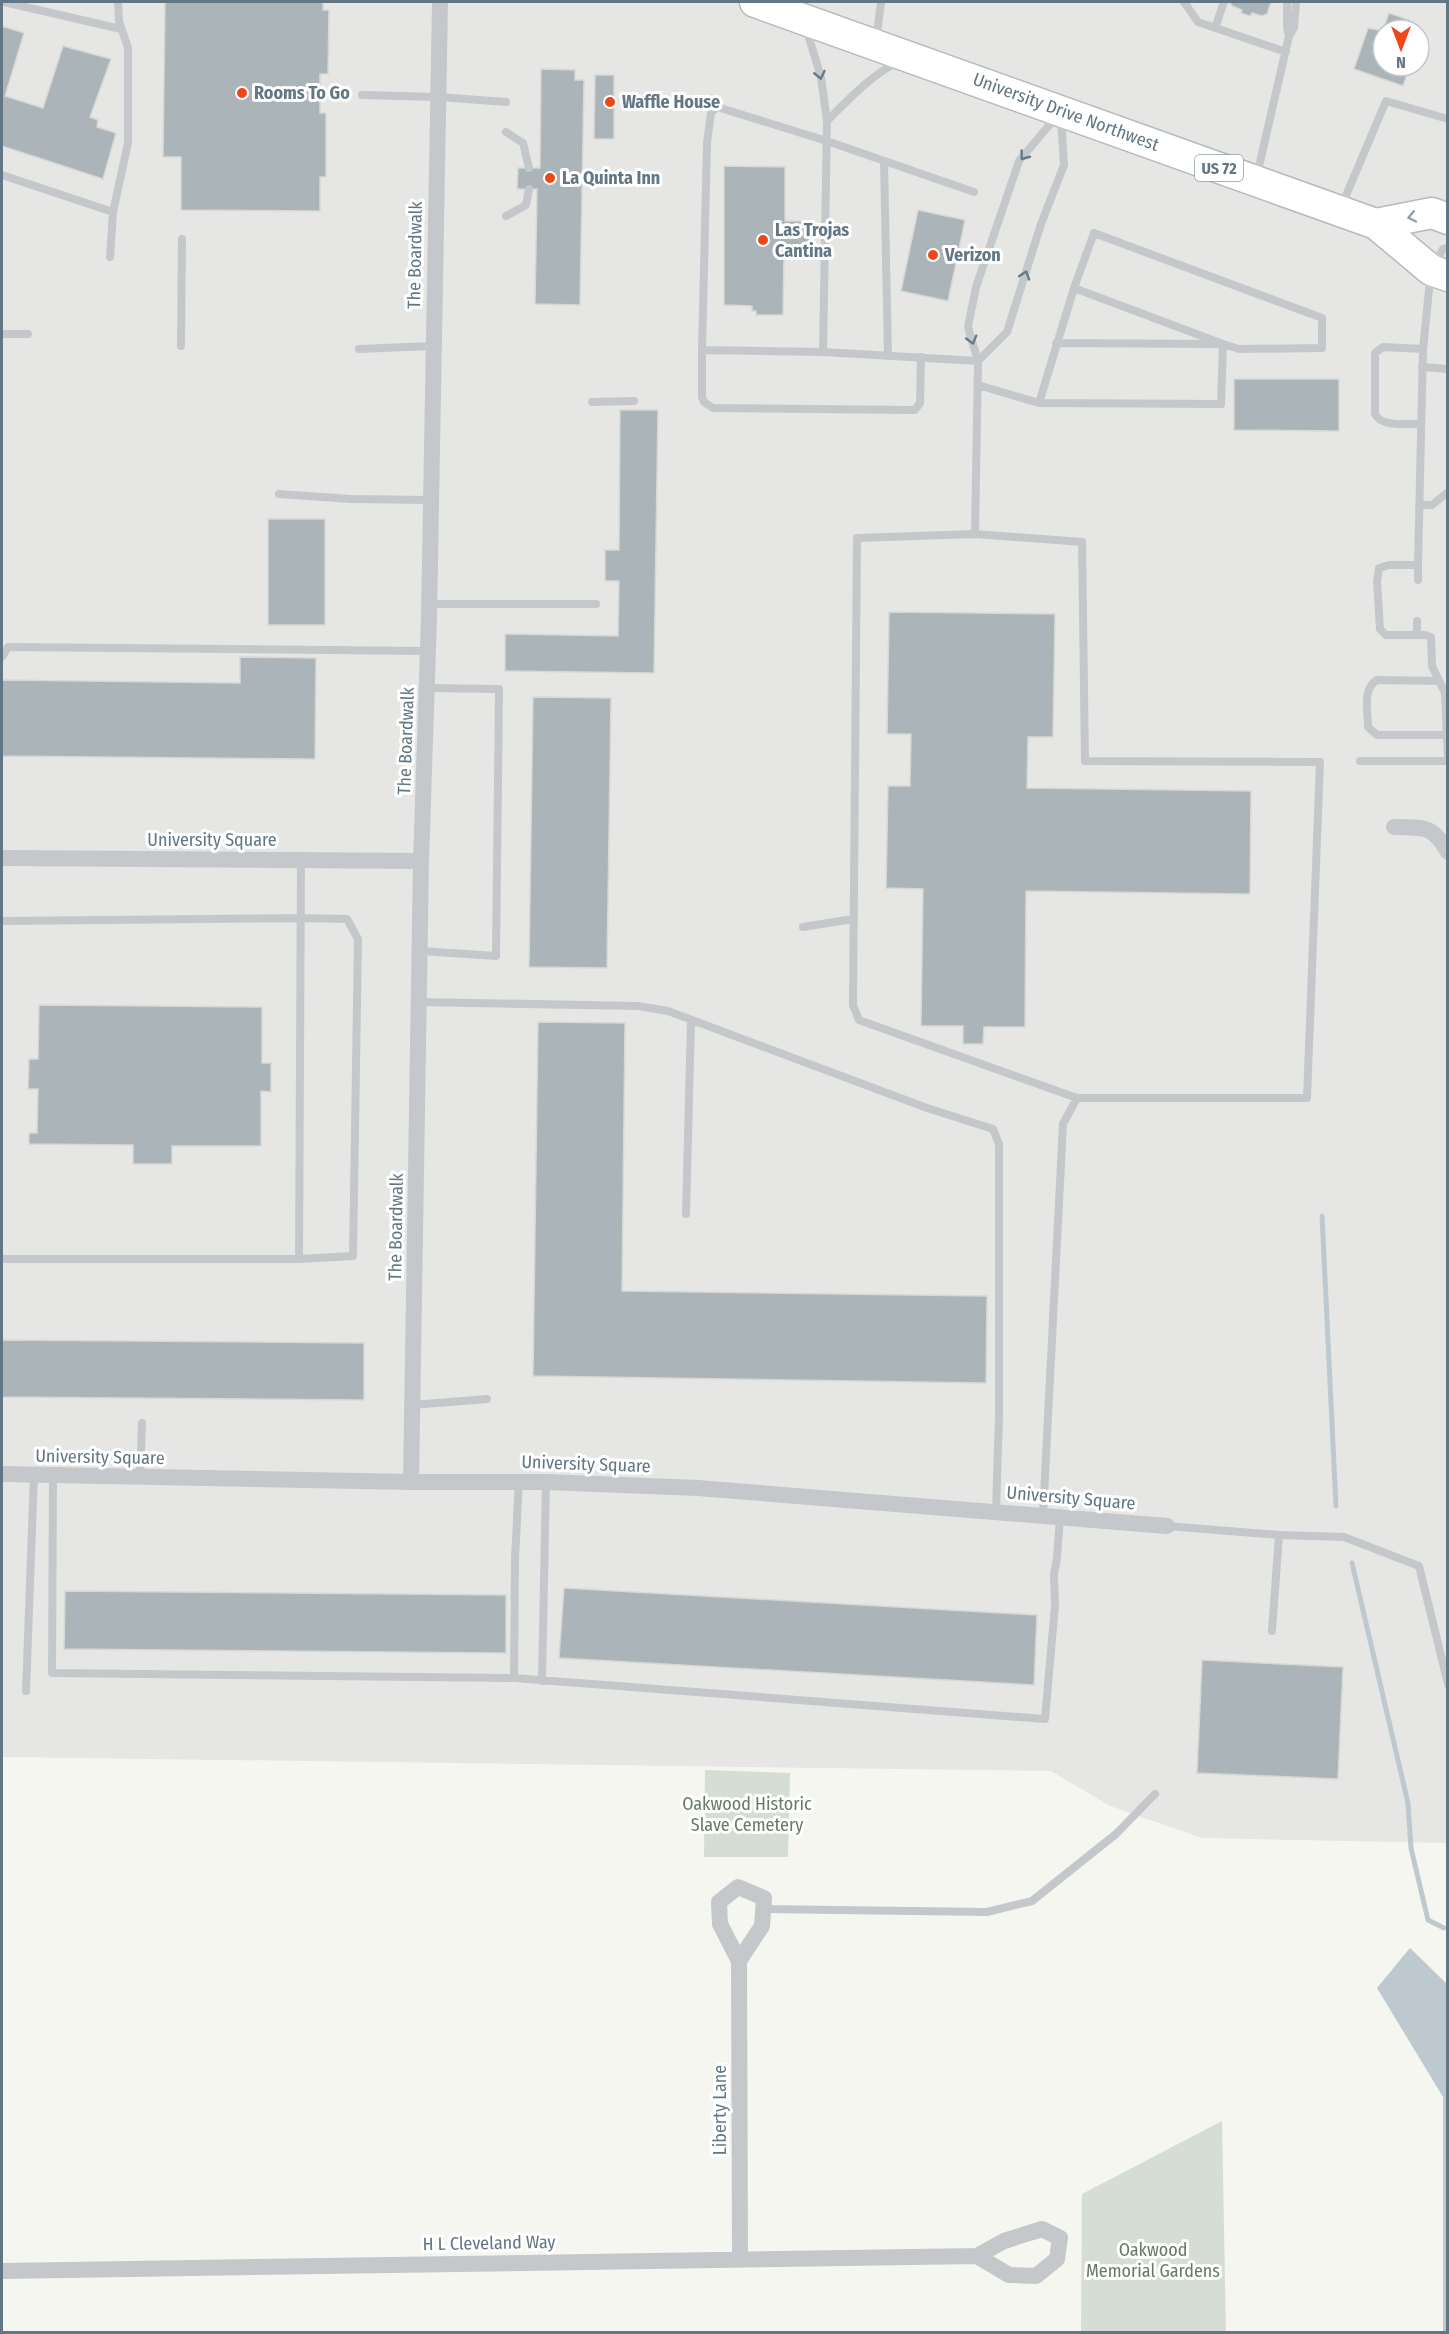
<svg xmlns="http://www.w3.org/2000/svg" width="1449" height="2334" viewBox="0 0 1449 2334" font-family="'Fira Sans Condensed',sans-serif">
  <rect width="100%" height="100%" fill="#f6f6f1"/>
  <path fill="#e6e7e5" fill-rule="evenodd" d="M2,2H1447V1843L1202,1838L1110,1806L1051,1771L2,1757ZM1383,30H1419V66H1383Z"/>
  <path fill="#d6ddd2" d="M705,1770L790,1773L788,1857H704Z
    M1222,2121L1226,2332H1081L1082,2194Z"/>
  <path fill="#bdc9ce" d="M1410,1948L1447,1984V2332H1443V2097L1377,1988Z"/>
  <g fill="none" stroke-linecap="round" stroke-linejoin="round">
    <path stroke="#bdc9ce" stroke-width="5" d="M1322,1216L1336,1506
      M1352,1563L1408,1803L1411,1848L1428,1920L1444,1928"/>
  </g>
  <path fill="#abb4b8" stroke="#d7d7d4" stroke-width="1.5" d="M165,2H323V10H329L328,74H320V113H326V177H320V211L181,210V157H163Z
    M1230,2H1271L1267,14L1262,16L1252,13L1250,16L1241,13L1242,10L1232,6Z
    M1389,13L1409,20L1406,30H1383Z
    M2,26L24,33L5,96L43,108L63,46L111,59L90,117L98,120L97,127L116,133L103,179L2,146Z
    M1368,28L1383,31V66H1410L1403,86L1354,69Z
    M541,69L575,70V80H584L580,305L535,304L537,189H517L518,168H540Z
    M595,75H614V139H594Z
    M724,166L785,167V221H813V249H800V254H784L783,315H756V311H752V306L724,305Z
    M918,210L965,220L948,301L901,291Z
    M1234,379H1339V431L1234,430Z
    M620,410H658L654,673L505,671V634L618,636L619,581H605V550H619Z
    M268,519H325V625H268Z
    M889,612L1055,614L1053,737H1028L1027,788L1251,791L1250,894L1026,891L1025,1027H984L983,1044H963V1026H921L923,889L886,888L888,786H910L911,734H887Z
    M240,657L316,658L315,759L2,756V680L240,683Z
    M533,697L611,698L607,968L529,967Z
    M39,1005L262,1007V1063H271V1092L261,1091V1146H172V1164H133V1145L29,1144V1133H37L38,1089H28L29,1059H38Z
    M538,1022L625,1023L622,1291L987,1296L986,1383L533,1376Z
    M2,1340L364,1343V1400L2,1397Z
    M564,1588L1037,1615L1034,1685L559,1658Z
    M65,1591L506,1595V1653L64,1649Z
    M1202,1660L1343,1667L1338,1779L1197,1773Z"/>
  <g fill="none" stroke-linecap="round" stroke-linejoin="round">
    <g stroke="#b6babd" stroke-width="33">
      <path id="highway" d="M755,2L1376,224L1431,270L1448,276
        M1376,224L1432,213L1448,219"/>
    </g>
    <path stroke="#c4c8cb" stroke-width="8" d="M4,2L121,29
      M1184,2L1198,22L1286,52
      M1287,2V27L1289,36
      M806,28L821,77L827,121C850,98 871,75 900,61
      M1215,28L1224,2
      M876,41L881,2
      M362,95L438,97L506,102
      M827,121L823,352L978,361L1007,332L1041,224L1064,165L1061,117
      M506,132L523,143L529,168
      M884,161L888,356
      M2,175L113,212
      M1257,175L1289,36L1294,28L1296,2
      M1342,205L1386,101L1448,119
      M506,216L526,205L529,189
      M1448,248L1443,249L1431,270L1423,349L1418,565H1389L1379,568L1377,581L1380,629L1386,635H1425L1431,637L1432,666L1445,693L1448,761
      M110,257L113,212L128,143V48L119,21L118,2
      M2,334H28
      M1056,343L1218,344
      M181,346L182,239
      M359,349L433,346
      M702,350V397L704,402L713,408L915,410L920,403L921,357
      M823,352L702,350L707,143L711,113L717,107L827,141L974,192
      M1422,367L1448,369
      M978,385L1039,403L1221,404L1223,344L1239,349L1322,348V318L1094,233L1074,288L1223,344
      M592,402L634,401
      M1039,403L1074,288
      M1421,424C1407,423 1382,428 1375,414V353L1383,347L1423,349
      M279,494L351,499L431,500
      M1419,505H1432L1448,492
      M975,534L1082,542L1085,761L1320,762L1307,1098H1077L859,1020L853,1005L857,538Z
      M975,534L978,361L968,327L976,287L1019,161L1057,116
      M1418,565V580
      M429,604H596
      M1417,635V621
      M2,657L8,647L428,651
      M1439,681L1377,680C1362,689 1368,711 1368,727L1377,735H1446
      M1360,761H1447
      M2,921L300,918L347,919L358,939L353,1256L299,1259H2
      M803,927L853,919
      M420,951L496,956L499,689L427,688
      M419,1002L638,1006L668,1011L927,1108L993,1129L999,1144V1417L996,1511
      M686,1214L691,1020
      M299,1259L301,860
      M412,1405L487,1399
      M53,1475L52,1673L514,1678L1045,1719L1055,1605L1054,1574L1057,1558L1060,1517
      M140,1477L142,1423
      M1043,1515L1063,1124L1077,1098
      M1167,1526L1279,1535L1344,1537L1419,1566L1448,1684
      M1272,1631L1279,1535
      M514,1678L515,1558L519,1481
      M542,1681L546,1482
      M26,1691L34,1475
      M763,1909L987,1912L1032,1901L1116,1834L1155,1794"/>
    <path stroke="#c4c8cb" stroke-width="16" d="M1394,827C1423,828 1432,824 1448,852
      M2,858L421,861
      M2,1474L411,1482H546L698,1488L1167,1526
      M411,1482L421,861L429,617L440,2
      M738,1887L764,1898L762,1926L739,1961L720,1924L719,1902Z
      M739,1961L740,2259
      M1042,2229L1060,2238L1057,2259L1036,2276L1009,2275L977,2256L1004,2241Z
      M2,2271L977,2256"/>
    <use href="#highway" stroke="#fff" stroke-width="30"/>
  </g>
  <defs><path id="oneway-chevron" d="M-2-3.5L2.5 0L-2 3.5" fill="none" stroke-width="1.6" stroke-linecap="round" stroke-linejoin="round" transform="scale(1.5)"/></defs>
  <g stroke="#677a88">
    <use href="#oneway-chevron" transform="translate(820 75) rotate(77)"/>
    <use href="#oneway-chevron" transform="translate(1024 156) rotate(127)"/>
    <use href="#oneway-chevron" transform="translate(1025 275) rotate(-72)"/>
    <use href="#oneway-chevron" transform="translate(972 340) rotate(74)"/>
  </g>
  <use stroke="#919fa9" href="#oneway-chevron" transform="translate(1412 217) rotate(168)"/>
  <g fill="#ee4719" stroke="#fff" stroke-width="2">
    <circle cx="242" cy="93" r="6"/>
    <circle cx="610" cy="102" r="6"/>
    <circle cx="550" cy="178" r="6"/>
    <circle cx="763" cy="240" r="6"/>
    <circle cx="933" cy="255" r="6"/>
  </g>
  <g text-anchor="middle" stroke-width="6" stroke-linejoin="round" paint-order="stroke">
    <rect fill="#fff" stroke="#919fa9" stroke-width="1.5" x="1195" y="155" width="48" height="26" rx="4.5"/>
    <g font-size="16" font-weight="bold" fill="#627684">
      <text x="1219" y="174">US 72</text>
    </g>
    <g font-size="18" font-weight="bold" fill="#627684" stroke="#fff" text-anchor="start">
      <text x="254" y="99">Rooms To Go</text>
      <text x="622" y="108">Waffle House</text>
      <text x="562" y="184">La Quinta Inn</text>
      <text x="775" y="236">Las Trojas<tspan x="775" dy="21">Cantina</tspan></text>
      <text x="945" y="261">Verizon</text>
    </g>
    <g font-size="18" fill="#627684" stroke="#fff">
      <text transform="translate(1066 112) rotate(20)" y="6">University Drive Northwest</text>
      <text transform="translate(415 255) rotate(-89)" y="6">The Boardwalk</text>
      <text transform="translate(406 741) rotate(-88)" y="6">The Boardwalk</text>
      <text x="212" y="846">University Square</text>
      <text transform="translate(396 1227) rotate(-89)" y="6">The Boardwalk</text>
      <text transform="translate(100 1457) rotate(1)" y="6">University Square</text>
      <text transform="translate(586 1464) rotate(2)" y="6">University Square</text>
      <text transform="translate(1071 1498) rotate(5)" y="6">University Square</text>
      <text transform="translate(720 2110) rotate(-90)" y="6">Liberty Lane</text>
      <text transform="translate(489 2243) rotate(-1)" y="6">H L Cleveland Way</text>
    </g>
    <g font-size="18" fill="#677b62" stroke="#fff">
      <text x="747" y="1810">Oakwood Historic<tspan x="747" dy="21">Slave Cemetery</tspan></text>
      <text x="1153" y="2256">Oakwood<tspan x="1153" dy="21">Memorial Gardens</tspan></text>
    </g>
  </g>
  <rect width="1449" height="2334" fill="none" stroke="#627684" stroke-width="6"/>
  <g transform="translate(1401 48) rotate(180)"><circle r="28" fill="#ffffff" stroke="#c0c8ce" stroke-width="1.5"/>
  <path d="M0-4.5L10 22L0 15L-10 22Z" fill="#ee4719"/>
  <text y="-9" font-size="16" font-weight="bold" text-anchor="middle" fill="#627684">N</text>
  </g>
</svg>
